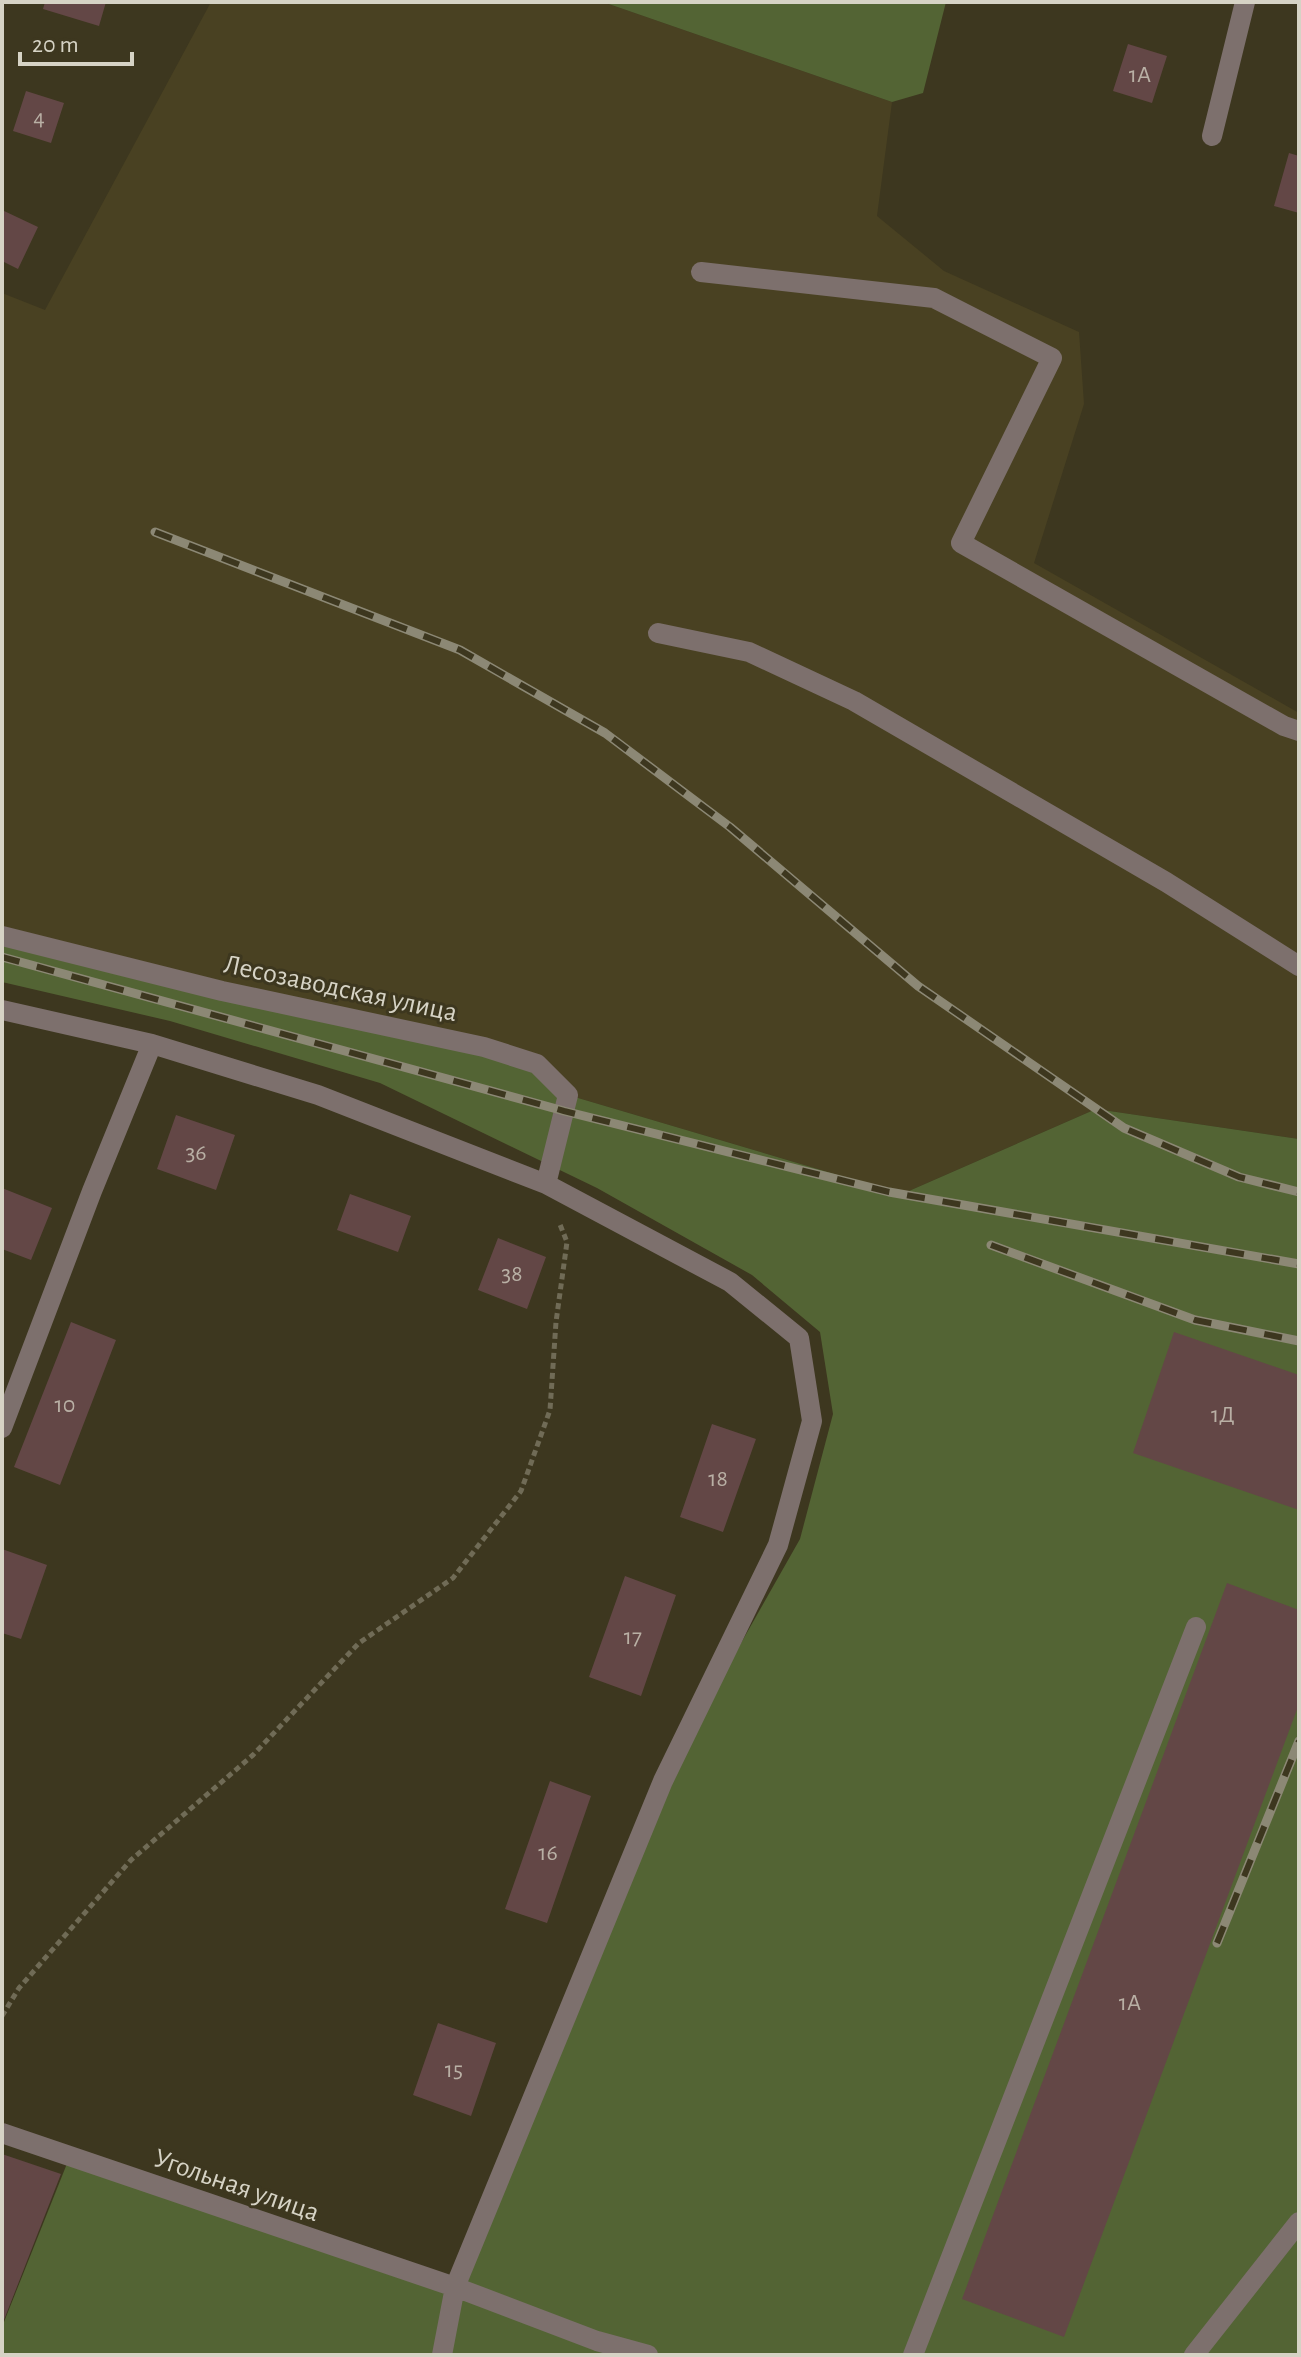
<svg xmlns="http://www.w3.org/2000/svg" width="1301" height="2357" viewBox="0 0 1301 2357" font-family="'Alegreya Sans',sans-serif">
  <rect width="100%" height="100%" fill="#3d371f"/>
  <path fill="#494122" d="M211,2H603L892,102L877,216L944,271L1079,332L1084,404L1034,563L1299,713V1139L1096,1109L902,1194L568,1095L2,936V293L45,310Z"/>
  <path fill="#536434" d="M603,2H946L923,93L892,102Z
    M2,936L537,1064L568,1095L902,1194L1096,1109L1299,1139V2355H2V2327L70,2156L455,2287L663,1781L800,1539L833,1414L820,1332L752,1275L597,1188L380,1083L170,1021L2,982Z"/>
  <path fill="#634746" d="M45,2H106L99,26L43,9Z
    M1128,44L1167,56L1152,103L1113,91Z
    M26,91L64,103L51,143L13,131Z
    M1289,153L1299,156V213L1274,206Z
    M2,210L38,227L18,269L2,261Z
    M176,1115L235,1135L216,1190L157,1169Z
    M2,1188L52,1208L31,1260L2,1249Z
    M350,1194L411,1216L398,1252L337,1230Z
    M498,1238L546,1257L527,1309L478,1290Z
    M71,1322L116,1340L60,1485L14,1467Z
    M1174,1332L1299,1375V1510L1133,1453Z
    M712,1424L756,1439L723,1532L680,1517Z
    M2,1549L47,1565L21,1639L2,1633Z
    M625,1576L676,1595L641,1696L589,1677Z
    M1227,1583L1299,1610V1704L1064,2337L962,2299Z
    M550,1781L591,1796L547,1923L505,1909Z
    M438,2023L496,2043L471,2116L413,2095Z
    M2,2154L61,2174L2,2325Z"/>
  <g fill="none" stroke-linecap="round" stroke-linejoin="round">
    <path stroke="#706b56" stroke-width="5" stroke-dasharray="6 4" stroke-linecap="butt" d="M2,2016L19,1988L131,1860L253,1755L359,1643L453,1578L521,1491L550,1410L556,1322L567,1242L559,1222"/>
    <path stroke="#7d706d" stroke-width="20" d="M1212,136L1245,2
      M701,272L934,298L1052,358L961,543L1284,726L1299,731
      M658,633L749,652L854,701L1166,882L1299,966
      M2,936L222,991L484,1047L537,1064L568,1095L546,1184
      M2,1010L152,1044L318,1095L546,1184L730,1282L799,1338L812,1421L778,1545L663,1781L455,2287L442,2355
      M2,1428L92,1191L152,1044
      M2,2133L455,2287L597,2341L648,2355
      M913,2355L1196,1627
      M1194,2355L1299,2222"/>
    <g stroke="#8c8875" stroke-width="9">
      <path id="rail" d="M155,532L460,650L605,733L730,827L918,986L1124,1128L1239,1177L1299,1192
        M2,957L564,1111L889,1192L1299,1264
        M991,1245L1195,1320L1299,1341
        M1217,1943L1299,1741"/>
    </g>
    <use href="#rail" stroke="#3d371f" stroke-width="6" stroke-dasharray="18" stroke-linecap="butt"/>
  </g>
  <g text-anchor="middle" stroke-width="6" stroke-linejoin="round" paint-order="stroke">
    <g font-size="24" fill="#b9b0a5">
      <text x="1140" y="82">1А</text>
      <text x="39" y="125">4</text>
      <text x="196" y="1160">36</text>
      <text x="512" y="1281">38</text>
      <text x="65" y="1412">10</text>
      <text x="1223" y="1422">1Д</text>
      <text x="718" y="1486">18</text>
      <text x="633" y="1644">17</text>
      <text x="548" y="1860">16</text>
      <text x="1130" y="2010">1А</text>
      <text x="454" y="2077">15</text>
    </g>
    <g font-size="28" fill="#d6d3c5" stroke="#3d371f">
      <text transform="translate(341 987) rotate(12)" y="10">Лесозаводская улица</text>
      <text transform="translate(237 2184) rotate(19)" y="10">Угольная улица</text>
    </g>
  </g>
  <rect width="1301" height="2357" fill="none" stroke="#d6d3c5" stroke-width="8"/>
  <path d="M20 52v12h112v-12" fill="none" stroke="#d6d3c5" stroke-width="4"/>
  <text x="32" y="52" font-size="24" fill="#d6d3c5" stroke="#3d371f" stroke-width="6" paint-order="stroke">20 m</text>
</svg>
